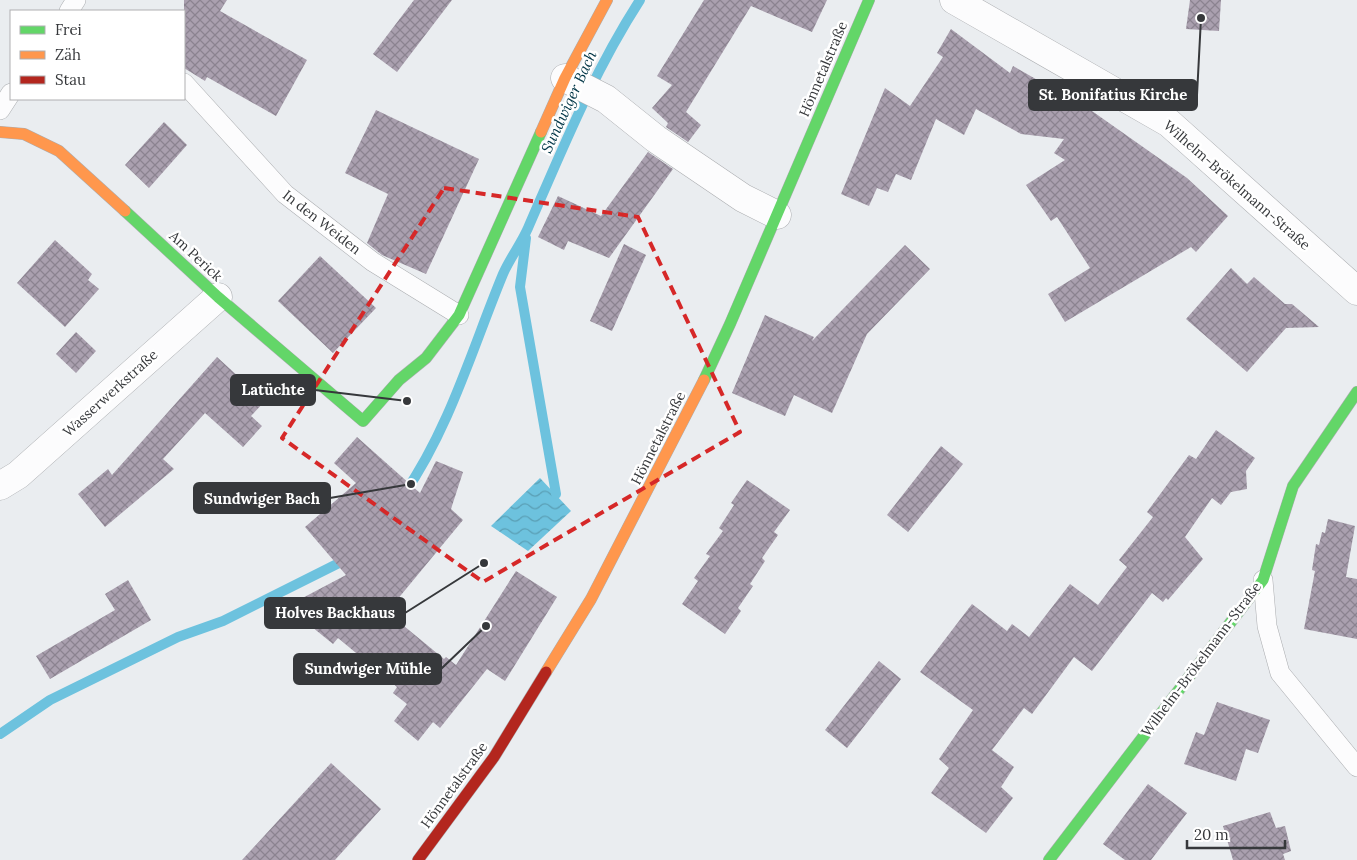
<svg xmlns="http://www.w3.org/2000/svg" width="1357" height="860" viewBox="0 0 1357 860" font-family="Lora,serif">
  <defs>
    <pattern id="water-waves" width="16" height="10" patternUnits="userSpaceOnUse" patternTransform="scale(1.25)"><rect width="16" height="10" fill="#6dc2de"/><path d="M0 5q4-4 8 0t8 0" fill="none" stroke="#5a9fb5"/></pattern>
    <pattern id="building-cross-hatch" width="8" height="8" patternUnits="userSpaceOnUse" patternTransform="scale(1.25)"><rect width="8" height="8" fill="#aaa0af"/><path d="M0 0l8 8M0 8l8-8" fill="none" stroke="#8b8390"/></pattern>
  </defs>
  <rect width="100%" height="100%" fill="#eaedf0"/>
  <path fill="url(#water-waves)" d="M540,478L571,511L528,551L491,526Z"/>
  <g fill="none" stroke-linecap="round" stroke-linejoin="round">
    <path stroke="#6dc2de" stroke-width="10" d="M526,238L520,287L556,494
      M404,494C450,427 472,349 503,274C510,258 521,244 528,228C562,150 594,71 640,0
      M0,734L50,700L178,637L223,621L349,558"/>
  </g>
  <path fill="url(#building-cross-hatch)" d="M184,0H227L220,11L307,60L276,116L207,77L205,81L184,68Z
    M414,0H452L397,72L373,54Z
    M704,0H827L812,32L751,6L686,112L701,125L688,142L666,127L668,123L652,108L672,85L657,76Z
    M1190,0H1221L1219,31L1186,29Z
    M951,29L1010,73L1013,66L1092,111L1187,178L1228,216L1196,252L1191,247L1065,322L1048,294L1090,268L1057,217L1051,221L1026,185L1065,160L1054,153L1064,139L1021,134L976,109L964,135L936,119L911,180L896,174L888,192L877,188L869,206L841,194L885,88L910,106L943,57L937,53Z
    M376,110L479,159L426,274L382,255L367,243L388,194L345,173Z
    M164,122L187,145L149,188L125,165Z
    M648,152L673,169L609,258L568,241L564,250L538,237L558,196L601,216Z
    M55,240L92,274L88,280L99,289L65,327L17,283Z
    M624,244L646,255L612,331L590,321Z
    M905,245L930,269L867,334L832,413L794,395L785,416L732,393L765,315L814,337L812,341Z
    M320,256L376,308L333,353L278,301Z
    M1231,268L1247,284L1254,277L1285,304H1292L1319,327L1286,328L1247,372L1186,319Z
    M76,332L96,351L76,373L56,354Z
    M217,357L265,401L251,416L262,426L243,447L205,413L163,459L174,469L105,527L78,494L108,469L112,475Z
    M1216,430L1255,458L1246,471L1247,489L1231,492L1221,505L1212,498L1185,537L1203,559L1168,600L1166,598L1163,602L1152,593L1092,671L1074,657L1032,714L1024,708L992,750L1014,767L1001,787L1013,798L986,833L931,793L949,768L939,759L973,710L920,672L972,604L1007,631L1012,624L1029,637L1070,584L1098,605L1127,567L1119,560L1153,517L1147,512L1189,455L1196,459Z
    M357,437L420,493L436,461L463,472L451,509L463,520L387,612L444,659L446,657L456,665L516,571L557,597L505,681L487,669L440,728L433,722L418,741L394,721L407,704L393,693L397,687L338,638L333,644L312,627L316,622L293,603L346,575L305,527L356,483L334,463Z
    M941,446L963,464L908,532L887,515Z
    M747,480L790,510L774,532L778,535L762,558L765,561L750,584L753,586L738,608L741,611L725,634L682,604L698,581L694,578L710,556L706,554L723,531L719,528L734,505L731,503Z
    M1328,519L1355,526L1346,577L1357,579V639L1304,629L1315,571L1312,570L1316,544L1319,545L1322,532L1325,533Z
    M128,580L151,620L50,679L36,656L115,610L105,594Z
    M879,661L901,679L847,748L825,730Z
    M1217,702L1270,720L1258,753L1246,749L1236,781L1184,764L1196,732L1204,735Z
    M331,763L381,809L335,860H242Z
    M1148,784L1187,813L1151,860H1125L1103,844Z
    M1270,812L1276,828L1285,826L1291,851L1283,854L1285,860H1233L1223,826Z"/>
  <g fill="none" stroke-linecap="round" stroke-linejoin="round">
    <g stroke="#abadb0" stroke-width="20">
      <path id="lane" d="M69,11L76,0
        M184,83L285,194L373,262L459,315
        M0,110L11,93
        M1263,580L1267,626L1280,673L1357,767"/>
    </g>
    <g stroke="#abadb0" stroke-width="29">
      <path id="street" d="M954,0L1169,123L1357,291
        M565,78L606,99L656,139L743,198L777,215
        M0,486L18,475L218,297"/>
    </g>
    <g stroke="#abadb0" stroke-width="12">
      <path id="fast" d="M125,211L218,297L363,421L399,380L426,358L459,315L541,132
        M704,380L730,324L869,0
        M1049,860L1263,580L1293,486L1357,392"/>
    </g>
    <g stroke="#abadb0" stroke-width="12">
      <path id="slow" d="M0,132L24,134L59,151L125,211
        M541,132L565,78L607,0
        M546,672L591,599L704,380"/>
    </g>
    <g stroke="#abadb0" stroke-width="12">
      <path id="jam" d="M418,860L494,757L546,672"/>
    </g>
    <use href="#lane" stroke="#fcfcfd" stroke-width="19"/>
    <use href="#street" stroke="#fcfcfd" stroke-width="28"/>
    <use href="#fast" stroke="#63d668" stroke-width="11"/>
    <use href="#slow" stroke="#ff974d" stroke-width="11"/>
    <use href="#jam" stroke="#b3261e" stroke-width="11"/>
  </g>
  <path fill="none" stroke="#d62828" stroke-width="4" stroke-dasharray="10 6" stroke-linejoin="round" d="M444,188L638,217L740,432L483,582L282,438Z"/>
  <g text-anchor="middle" stroke-width="5" stroke-linejoin="round" paint-order="stroke">
    <g font-size="14" fill="#36383b" stroke="#fff">
      <text transform="translate(823 69) rotate(-67)" y="5">Hönnetalstraße</text>
      <text transform="translate(1237 185) rotate(41)" y="5">Wilhelm-Brökelmann-Straße</text>
      <text transform="translate(322 222) rotate(38)" y="5">In den Weiden</text>
      <text transform="translate(196 256) rotate(43)" y="5">Am Perick</text>
      <text transform="translate(110 393) rotate(-42)" y="5">Wasserwerkstraße</text>
      <text transform="translate(658 438) rotate(-63)" y="5">Hönnetalstraße</text>
      <text transform="translate(1201 659) rotate(-53)" y="5">Wilhelm-Brökelmann-Straße</text>
      <text transform="translate(454 785) rotate(-54)" y="5">Hönnetalstraße</text>
    </g>
    <g font-size="15" font-style="italic" fill="#003546" stroke="#fff">
      <text transform="translate(569 102) rotate(-65)" y="5">Sundwiger Bach</text>
    </g>
  </g>
  <path fill="none" stroke="#36383b" stroke-width="2" d="M1201 18L1197 95M407 401L315 390M411 484L330 498M484 563L405 613M486 626L441 669"/>
  <g fill="#36383b" stroke="#fff" stroke-width="2">
    <circle cx="1201" cy="18" r="5"/>
    <circle cx="407" cy="401" r="5"/>
    <circle cx="411" cy="484" r="5"/>
    <circle cx="484" cy="563" r="5"/>
    <circle cx="486" cy="626" r="5"/>
  </g>
  <g fill="#36383b" stroke="#36383b" stroke-width="2">
    <rect x="1029" y="80" width="168" height="30" rx="5"/>
    <rect x="231" y="375" width="84" height="30" rx="5"/>
    <rect x="194" y="483" width="136" height="30" rx="5"/>
    <rect x="265" y="598" width="140" height="30" rx="5"/>
    <rect x="294" y="654" width="147" height="30" rx="5"/>
  </g>
  <g font-size="15" text-anchor="middle" font-weight="bold" fill="#fff">
    <text x="1113" y="100">St. Bonifatius Kirche</text>
    <text x="273" y="395">Latüchte</text>
    <text x="262" y="504">Sundwiger Bach</text>
    <text x="335" y="618">Holves Backhaus</text>
    <text x="368" y="674">Sundwiger Mühle</text>
  </g>
  <rect x="10" y="10" width="175" height="90" fill="#ffffff" stroke="#afafb1"/>
  <rect x="20" y="26" width="25" height="8" fill="#63d668" stroke="#afafb1"/>
  <text x="55" y="35" font-size="15" fill="#36383b">Frei</text>
  <rect x="20" y="51" width="25" height="8" fill="#ff974d" stroke="#afafb1"/>
  <text x="55" y="60" font-size="15" fill="#36383b">Zäh</text>
  <rect x="20" y="76" width="25" height="8" fill="#b3261e" stroke="#afafb1"/>
  <text x="55" y="85" font-size="15" fill="#36383b">Stau</text>
  <path d="M1187 840v8h98v-8" fill="none" stroke="#36383b" stroke-width="2.5"/>
  <text x="1194" y="840" font-size="15" fill="#36383b" stroke="#ffffff" stroke-width="4" paint-order="stroke">20 m</text>
</svg>
